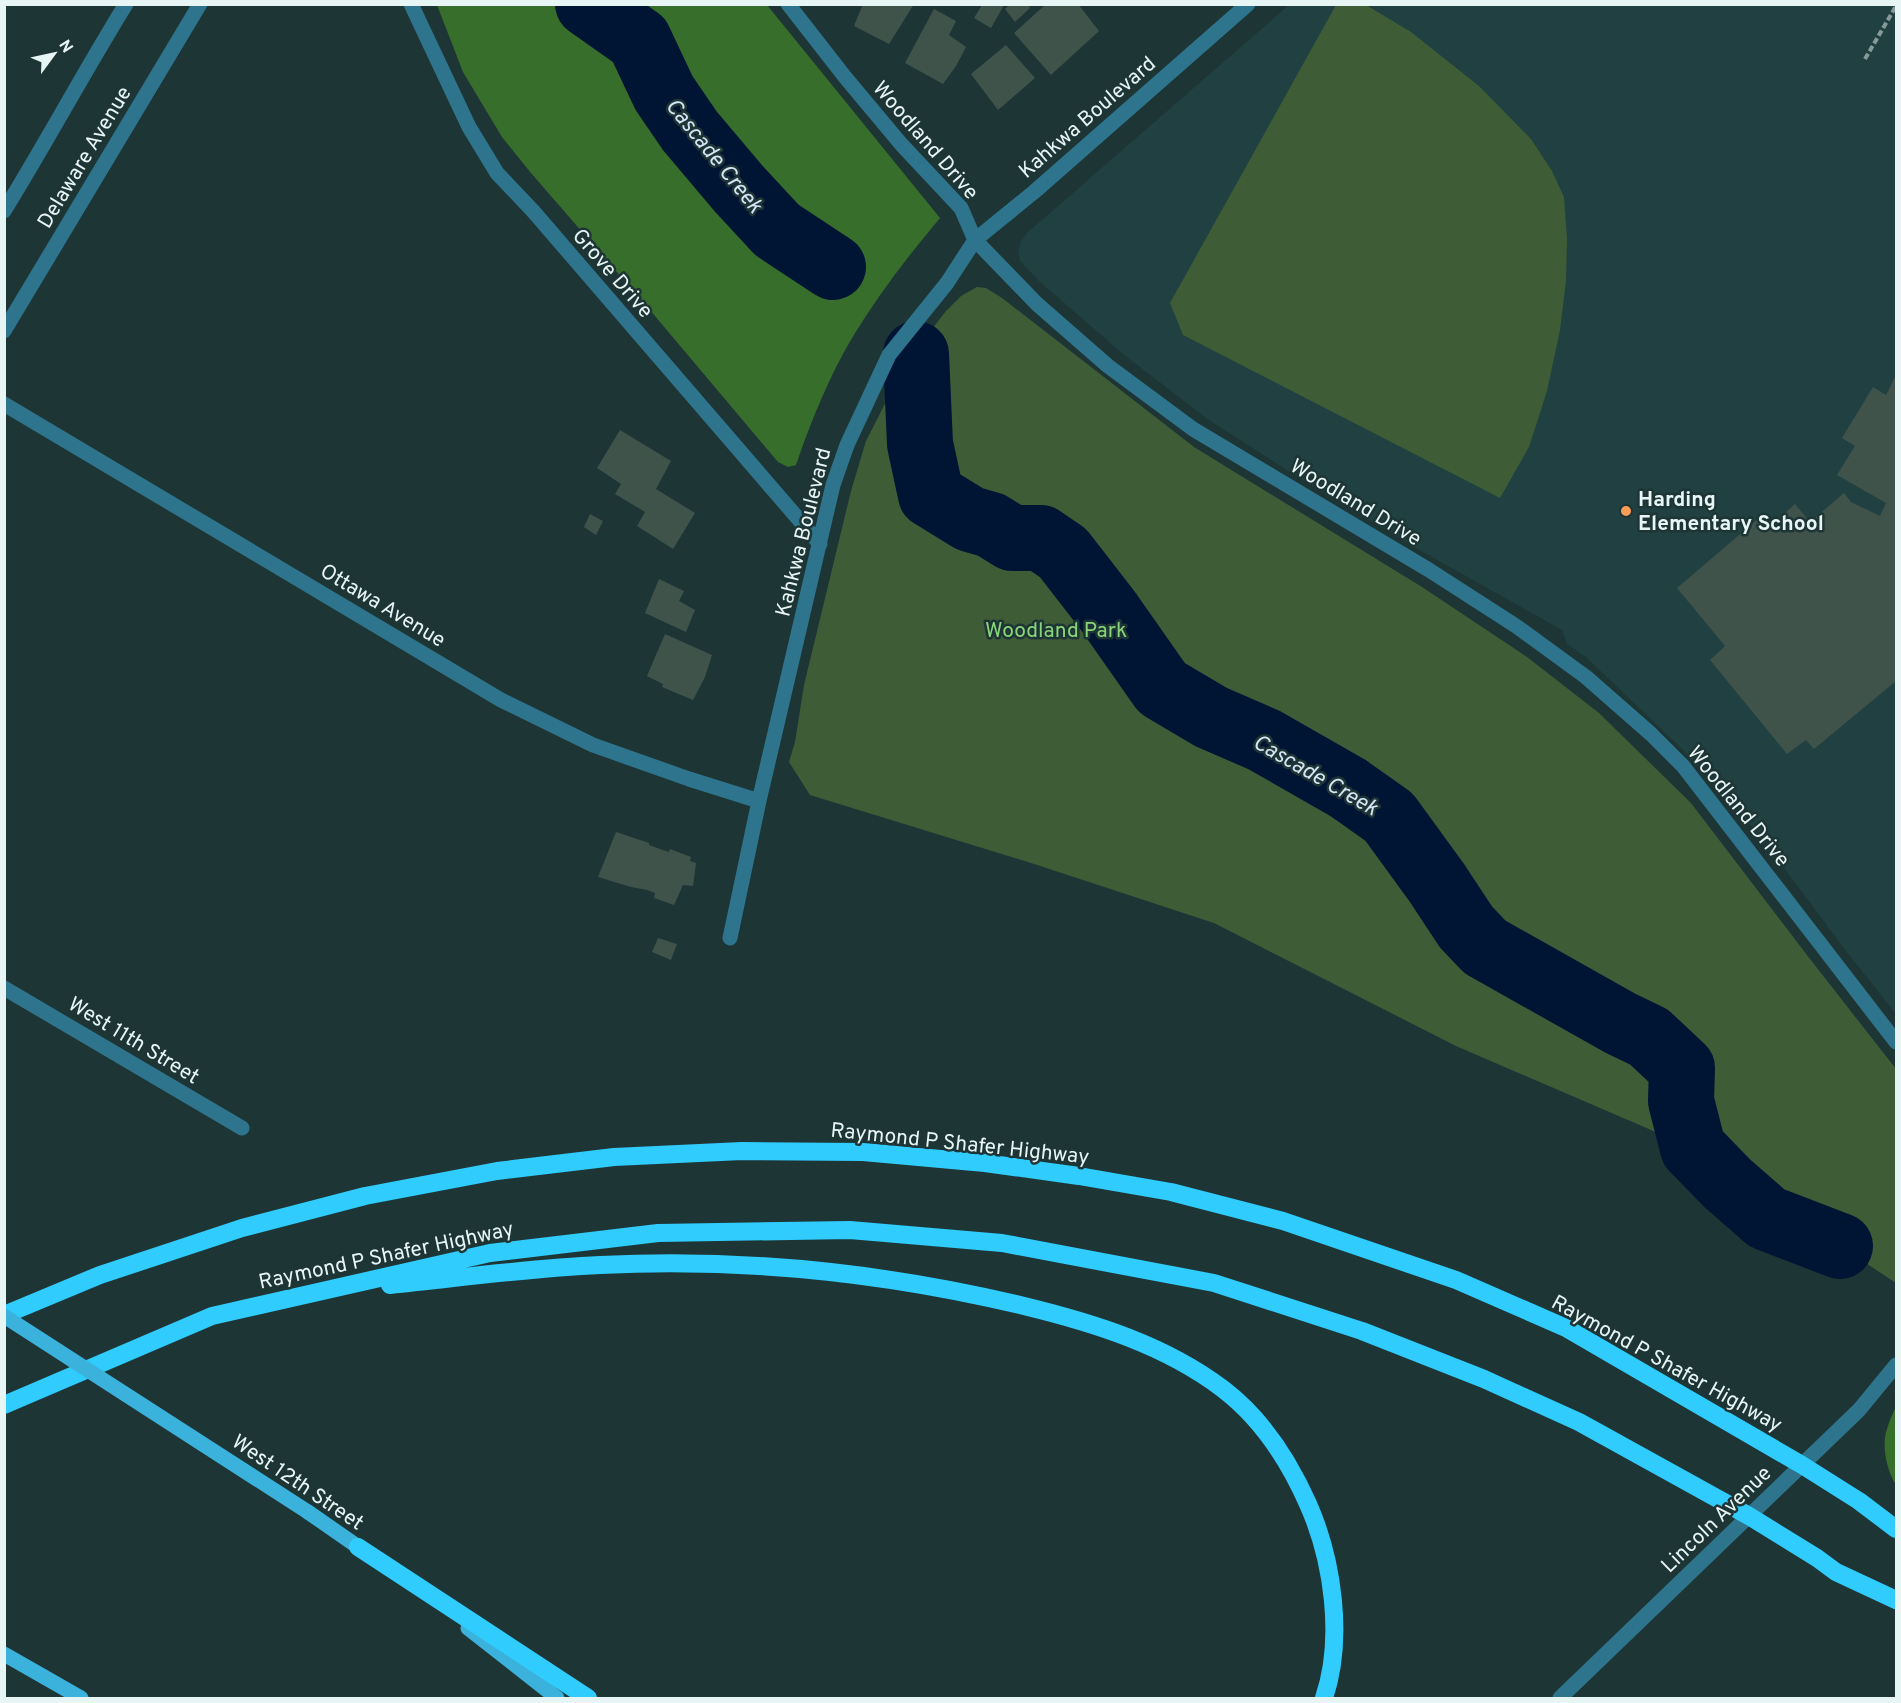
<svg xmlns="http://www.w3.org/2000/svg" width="1901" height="1703" viewBox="0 0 1901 1703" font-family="Overpass,sans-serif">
  <rect width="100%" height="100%" fill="#1e3535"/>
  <path fill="#204041" d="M1289,5H1896V1014L1846,951L1761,837L1735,807L1680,747L1587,658L1567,644L1562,630L1416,548L1293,474L1206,418L1123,354L1039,281L1020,261L1018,251L1021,241L1027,233Z"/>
  <path fill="#3e5d37" d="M1336,5H1366L1411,32L1479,86L1531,139L1552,171L1564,197L1567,239L1566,281L1560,330L1547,391L1529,447L1500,498L1183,335L1170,303Z
    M977,287L986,288L1002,298L1194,447L1422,587L1527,657L1599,713L1691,803L1810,959L1896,1069V1283L1840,1246L1767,1218L1727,1183L1693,1148L1456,1046L1214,923L1028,862L810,795L789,762L795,742L804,685L851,491L866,441L895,384L925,338L946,311L961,296Z"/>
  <path fill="#386e2b" d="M437,5H767L940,218C908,256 878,295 852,338C829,377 811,421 796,465L788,467L778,462L655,316L531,173L502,137L463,72Z
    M1896,1406V1485C1887,1471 1881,1445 1887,1429C1889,1421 1893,1414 1896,1406Z"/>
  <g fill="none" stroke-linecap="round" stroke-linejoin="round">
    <path stroke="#001433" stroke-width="66" d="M588,4L639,40L664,93L690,131L739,189L777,230L833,267
      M916,354L920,444L931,495L970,519L991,525L1012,538H1041L1063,553L1108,611L1162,688L1211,717L1264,740L1348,788L1389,817L1437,883L1466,927L1485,947L1620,1023L1649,1037L1682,1068L1681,1101L1693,1148L1727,1183L1767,1218L1840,1246"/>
  </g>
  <path fill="#3f534b" d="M863,4H914L889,44L854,26Z
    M1010,4H1028L1030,8L1015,22L1005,9Z
    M1046,4H1078L1099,31L1051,75L1014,33Z
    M982,5H1004L991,28L974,18Z
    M934,9L956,21L949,35L966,47L956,66L943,84L905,63Z
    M1006,45L1035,78L998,110L971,74Z
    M1896,375V681L1814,749L1806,740L1787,754L1710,660L1725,646L1677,588L1759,518L1767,529L1795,504L1810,522L1844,493L1851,502L1880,516L1886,503L1837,475L1855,446L1842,438L1873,387L1886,395Z
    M620,430L671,461L656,489L695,513L673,549L637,526L645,512L615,494L621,484L597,468Z
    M590,514L603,521L596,535L584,527Z
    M659,579L684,591L679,601L695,610L686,632L645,613Z
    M665,634L712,655L705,677L693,700L662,687L663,684L647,676Z
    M616,832L649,843V845L660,849L669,852L670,849L691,857L690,861L696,863L693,886L683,885L674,905L654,898L655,893L647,890L631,887L598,877Z
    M658,938L677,944L671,960L652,952Z"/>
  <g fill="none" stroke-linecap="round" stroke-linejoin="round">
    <path stroke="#899" stroke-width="4" stroke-dasharray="6 3" stroke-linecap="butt" d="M1865,59L1896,6"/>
    <path stroke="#2e748c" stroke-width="15" d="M411,4L469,127L497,173L533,211L820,544
      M788,4L845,77L901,144L961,208L975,240L1037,304L1108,366L1193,429L1429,570L1516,626L1586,677L1651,734L1683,766L1896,1042
      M4,211C46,143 84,72 126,4
      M4,331L200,4
      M4,404L501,700L593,745L689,779L759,801
      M730,938L759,801L833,485L847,445L889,355L947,283L975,240L1034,192L1248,4
      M4,988L242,1128
      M1560,1698L1859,1410L1896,1365"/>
    <path stroke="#3ab2db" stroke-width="15" d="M308,1512L367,1553
      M468,1628L557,1698
      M4,1654L81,1698"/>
    <path stroke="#2fccfd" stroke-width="18" d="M390,1285C460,1278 530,1268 600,1265C742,1258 887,1273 1024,1306C1094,1323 1165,1345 1223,1389C1261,1418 1289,1461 1308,1504C1333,1560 1344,1639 1324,1698
      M4,1315L100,1275L242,1228L365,1196L497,1171L614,1157L742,1151L863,1152L985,1163L1079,1176L1171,1192L1283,1221L1456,1280L1566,1328L1802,1465L1859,1501L1896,1529
      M4,1405L212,1316L490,1253L658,1233L850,1230L1002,1243L1214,1283L1362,1331L1484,1379L1579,1422L1749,1516L1817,1558L1836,1572L1896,1600
      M358,1547L588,1698"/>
    <path stroke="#3ab2db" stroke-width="15" d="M4,1316L308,1512"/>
  </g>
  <circle fill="#fd9c56" stroke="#1e3535" stroke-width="2" cx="1626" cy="511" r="6"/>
  <g text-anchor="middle" stroke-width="5" stroke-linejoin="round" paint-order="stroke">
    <g font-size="21" fill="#e8f5f5" stroke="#1e3535">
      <text transform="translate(1087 117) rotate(-41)" y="7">Kahkwa Boulevard</text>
      <text transform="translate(926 140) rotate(49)" y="7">Woodland Drive</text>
      <text transform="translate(84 157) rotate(-59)" y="7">Delaware Avenue</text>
      <text transform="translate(613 273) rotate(49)" y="7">Grove Drive</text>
      <text transform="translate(1356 502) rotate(31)" y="7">Woodland Drive</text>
      <text transform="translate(803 532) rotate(-76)" y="7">Kahkwa Boulevard</text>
      <text transform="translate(383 605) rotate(31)" y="7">Ottawa Avenue</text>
      <text transform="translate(1739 806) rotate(51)" y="7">Woodland Drive</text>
      <text transform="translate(134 1040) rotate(31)" y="7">West 11th Street</text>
      <text transform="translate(960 1143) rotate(6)" y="7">Raymond P Shafer Highway</text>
      <text transform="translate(386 1255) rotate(-12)" y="7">Raymond P Shafer Highway</text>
      <text transform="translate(1667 1363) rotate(29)" y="7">Raymond P Shafer Highway</text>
      <text transform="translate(298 1482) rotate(34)" y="7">West 12th Street</text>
      <text transform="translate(1716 1519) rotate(-44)" y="7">Lincoln Avenue</text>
    </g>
    <g font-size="21" font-weight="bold" fill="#e8f5f5" stroke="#1e3535" text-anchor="start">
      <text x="1638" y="506">Harding<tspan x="1638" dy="24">Elementary School</tspan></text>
    </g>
    <g font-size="21" fill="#8ad579" stroke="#1e3535">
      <text x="1056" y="637">Woodland Park</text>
    </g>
    <g font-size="22" font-style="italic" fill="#d5e4f6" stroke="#1e3535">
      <text transform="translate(715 155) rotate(51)" y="8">Cascade Creek</text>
      <text transform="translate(1316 774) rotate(30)" y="8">Cascade Creek</text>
    </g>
  </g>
  <rect width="1901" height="1703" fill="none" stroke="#e8f5f5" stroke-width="12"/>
  <g transform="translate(54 54) rotate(57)" stroke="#1e3535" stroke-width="4.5" paint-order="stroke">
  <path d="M0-4.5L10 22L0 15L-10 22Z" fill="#e8f5f5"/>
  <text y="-9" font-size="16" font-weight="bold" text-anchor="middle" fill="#e8f5f5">N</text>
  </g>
</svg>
